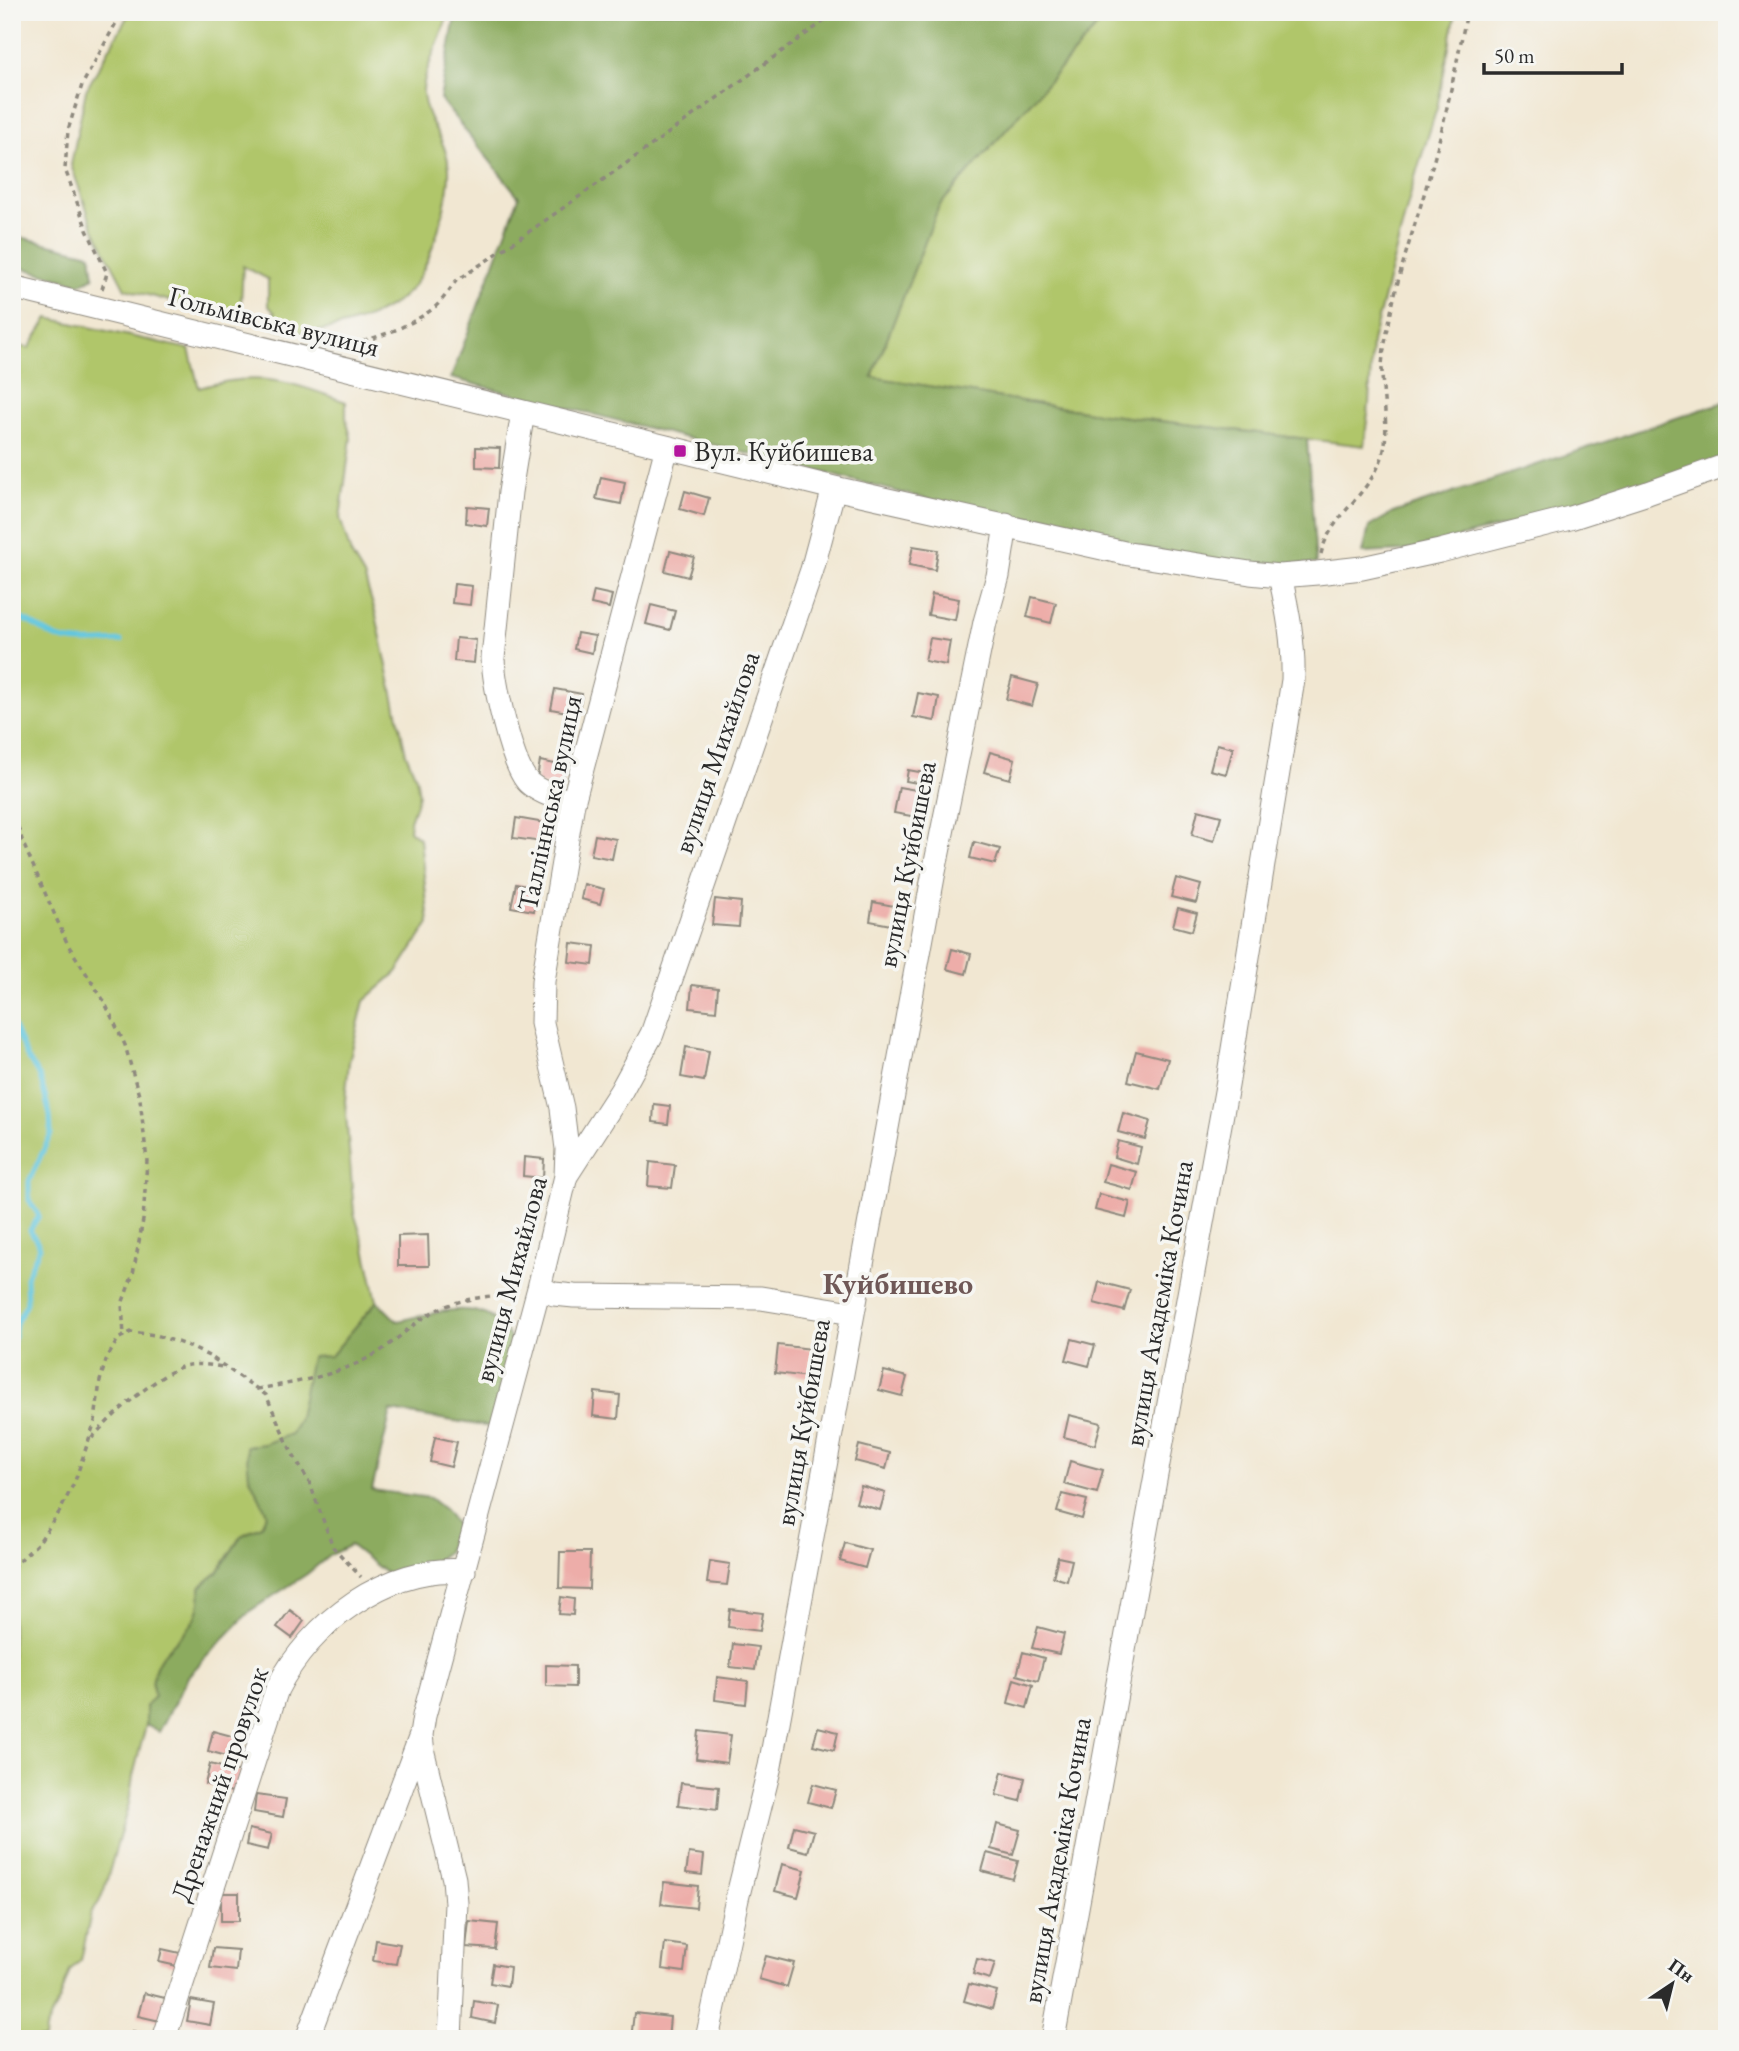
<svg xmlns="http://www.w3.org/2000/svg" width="1739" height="2051" viewBox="0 0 1739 2051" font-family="'EB Garamond',serif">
  <rect width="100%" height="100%" fill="#f6f6f2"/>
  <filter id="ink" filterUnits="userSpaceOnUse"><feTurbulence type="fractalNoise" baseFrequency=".0143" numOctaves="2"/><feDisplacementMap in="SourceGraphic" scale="14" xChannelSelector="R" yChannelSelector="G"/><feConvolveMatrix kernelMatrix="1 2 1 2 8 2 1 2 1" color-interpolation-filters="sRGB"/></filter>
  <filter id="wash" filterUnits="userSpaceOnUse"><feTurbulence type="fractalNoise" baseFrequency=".00686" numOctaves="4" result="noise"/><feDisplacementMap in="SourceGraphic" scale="28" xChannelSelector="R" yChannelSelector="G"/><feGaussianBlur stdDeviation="1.57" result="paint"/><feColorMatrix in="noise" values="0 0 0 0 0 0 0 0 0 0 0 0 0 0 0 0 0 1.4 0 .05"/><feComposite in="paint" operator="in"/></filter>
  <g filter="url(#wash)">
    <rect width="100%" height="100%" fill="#f1e7d2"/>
    <path fill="#b0c66b" stroke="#6e784b" stroke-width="2" d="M130,12H449C443,33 422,74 423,93C425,122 447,139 449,168C450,198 430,271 408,292C389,311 362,321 337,327C315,332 295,336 274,328L275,313L268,305V279L243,266L240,320L125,289L93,227L71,165L86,90Z
      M1110,12H1456L1437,108L1415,177L1372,342L1369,404L1364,446L1103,414L872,377L939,206Z
      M48,318L189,349L199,388C257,370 292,382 346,402V418L351,438L340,518L351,554L364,576L376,615L406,754L416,777L419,795L410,821L409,830L420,839L429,923L397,972L364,1001L349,1062L345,1101L354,1213L364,1244L377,1301L331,1356L305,1392L299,1418L291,1434L264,1444L246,1447L267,1513L261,1526L241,1536L218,1572L200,1587C206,1639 157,1639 153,1679C152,1684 153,1691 154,1696L146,1706V1725L133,1776L129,1803L104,1890L99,1902L91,1913L81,1960L70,1970L60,1999L45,2029L44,2039H12V345L29,348Z"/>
    <path fill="#8cab5f" stroke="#5c6b45" stroke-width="2" d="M456,12H1110L939,206L872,377L1103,414L1307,439L1316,564H1224L1005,519L451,378L519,197L440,99Z
      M12,235L91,254L94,277L81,284L12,265Z
      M1727,401V459L1643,491L1404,551L1363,553L1369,527L1393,513Z
      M377,1301L397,1321C440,1312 488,1293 513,1343L492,1427L391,1411L372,1490L430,1498L445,1510L457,1526L447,1552L427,1567L387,1574L350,1545L330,1555L307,1574L250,1611L189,1675L159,1732L146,1725V1706L154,1696C153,1690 152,1684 153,1679C157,1639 206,1638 200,1587L218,1572L241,1536L261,1526L267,1513L249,1476L246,1446L264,1444L291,1434L299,1418L311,1357L331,1356Z"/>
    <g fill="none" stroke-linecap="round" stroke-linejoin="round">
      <path stroke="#61c6df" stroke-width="5" d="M12,616C29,619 38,629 53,636C70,645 102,642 121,641
        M12,1023L27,1057L40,1077L50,1115L51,1134L29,1181V1200L39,1216L30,1230L40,1247L26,1277L27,1303L16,1323L12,1347"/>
    </g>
    <g id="blocks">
      <path fill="#edada9" d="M476,447L500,448L499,468L476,467Z
        M601,477L625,482L621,504L596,499Z
        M685,491L709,498L704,516L680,509Z
        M467,506L489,508L487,526L466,523Z
        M913,546L938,550L935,570L909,565Z
        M670,551L694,557L688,577L665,571Z
        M454,584L472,586L470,605L452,603Z
        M594,591L612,595L609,608L591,604Z
        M932,594L959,599L955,620L928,615Z
        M1032,597L1056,603L1051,623L1027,617Z
        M651,605L675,611L670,630L646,624Z
        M577,633L595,636L592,653L574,649Z
        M456,638L476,640L474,663L454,661Z
        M930,638L950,641L946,665L925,661Z
        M1012,677L1038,684L1032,706L1006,699Z
        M555,689L582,694L578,714L551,709Z
        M918,693L939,697L935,721L913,717Z
        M1217,744L1233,748L1226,774L1210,770Z
        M990,752L1015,759L1010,779L984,772Z
        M540,761L565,766L562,788L536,783Z
        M908,770L925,773L923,784L906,781Z
        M899,787L922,791L917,817L894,813Z
        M1198,810L1221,816L1214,841L1192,835Z
        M516,818L545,823L542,842L513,838Z
        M595,835L616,839L612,859L591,855Z
        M974,842L1000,849L995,864L970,858Z
        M1176,878L1201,885L1196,903L1171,897Z
        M516,884L538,888L534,911L511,907Z
        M584,884L604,889L600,904L581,899Z
        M715,899L741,902L739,927L712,925Z
        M873,902L894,906L891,925L870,921Z
        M1178,908L1197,913L1192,931L1173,926Z
        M571,943L595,946L593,965L569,962Z
        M952,949L971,954L966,974L947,969Z
        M692,985L718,988L716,1011L690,1008Z
        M686,1047L709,1051L704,1081L681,1077Z
        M1136,1051L1168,1059L1160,1089L1128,1081Z
        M654,1104L670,1106L668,1124L653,1122Z
        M1123,1113L1150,1121L1145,1139L1118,1132Z
        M1118,1141L1141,1147L1137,1164L1114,1157Z
        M524,1157L544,1159L543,1178L523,1176Z
        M650,1162L675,1165L672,1188L648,1186Z
        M1108,1164L1137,1172L1132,1190L1103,1182Z
        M1099,1194L1130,1202L1126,1218L1095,1210Z
        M428,1235L429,1266H398V1236Z
        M1099,1282L1130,1290L1124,1311L1094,1303Z
        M1072,1339L1095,1345L1089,1366L1066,1360Z
        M778,1345L812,1349L808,1377L775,1373Z
        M884,1371L907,1377L902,1396L879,1390Z
        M595,1392L620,1395L618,1419L593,1416Z
        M1069,1415L1101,1423L1095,1445L1064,1437Z
        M435,1437L457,1442L451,1467L430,1462Z
        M859,1445L890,1453L886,1469L855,1461Z
        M1070,1461L1103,1470L1097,1493L1064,1484Z
        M861,1486L885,1493L880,1510L856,1503Z
        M1062,1494L1087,1500L1082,1519L1057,1512Z
        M845,1543L870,1550L865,1568L840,1561Z
        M560,1552H590L589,1589L559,1588Z
        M1058,1557L1072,1560L1067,1581L1053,1577Z
        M710,1561L730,1564L727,1585L707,1583Z
        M561,1597L574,1599L573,1615L559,1614Z
        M730,1609L763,1613L760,1631L728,1627Z
        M290,1610L304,1621L292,1638L277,1627Z
        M1038,1627L1064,1634L1059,1654L1032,1648Z
        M733,1644L758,1647L755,1670L730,1667Z
        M1023,1652L1044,1658L1038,1681L1017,1675Z
        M546,1665L575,1666V1687L546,1686Z
        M717,1677L748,1681L746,1704L715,1700Z
        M1014,1679L1033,1685L1027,1708L1008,1703Z
        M818,1727L838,1732L834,1750L813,1745Z
        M213,1731L243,1739L238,1759L208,1751Z
        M699,1731L731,1735L727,1763L696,1759Z
        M210,1764L241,1772L235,1793L205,1784Z
        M1002,1772L1025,1778L1020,1801L996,1795Z
        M681,1783L719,1787L717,1810L678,1805Z
        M813,1784L836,1790L831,1808L808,1802Z
        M256,1795L286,1799L283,1817L254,1812Z
        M997,1824L1020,1830L1013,1855L991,1849Z
        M794,1826L814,1831L808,1852L789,1847Z
        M249,1829L272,1834L268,1850L246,1845Z
        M689,1853L704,1855L702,1875L686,1873Z
        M987,1853L1018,1861L1013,1879L982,1871Z
        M782,1864L805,1870L798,1897L775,1891Z
        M664,1882L698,1886L696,1908L661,1904Z
        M221,1893H239V1921H221Z
        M469,1921L498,1924L495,1949L466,1947Z
        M376,1940L400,1944L396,1964L373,1961Z
        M665,1943L687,1946L684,1972L662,1969Z
        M213,1948L238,1950L236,1971L210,1968Z
        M162,1949L180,1953L177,1966L159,1962Z
        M766,1956L794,1963L787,1987L759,1979Z
        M977,1959L995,1963L990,1979L973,1974Z
        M493,1964L510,1967L508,1986L490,1983Z
        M969,1984L997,1991L992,2009L964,2001Z
        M144,1993L165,1998L160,2021L138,2016Z
        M191,2000L214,2004L210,2025L187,2021Z
        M474,2001L498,2005L495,2023L472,2018Z
        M634,2013L670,2017L668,2039H631Z
        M133,2031L152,2036V2039H131Z"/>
    </g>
  </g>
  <g filter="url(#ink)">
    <use href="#blocks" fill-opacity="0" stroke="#8e897e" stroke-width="2"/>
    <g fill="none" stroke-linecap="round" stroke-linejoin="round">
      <g stroke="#8e897e" stroke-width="25">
        <path id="minor" d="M12,287L834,488L1129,554L1250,573L1280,576L1317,573L1362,568L1440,551L1570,518L1648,493L1727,465
          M523,412L510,492L493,658C494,683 511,766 529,783C541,794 558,797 573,803
          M566,1176L567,1149L562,1108L542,1023L543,981L573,803L667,447
          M539,1288L554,1294L574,1296L761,1298L852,1313
          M164,2039L277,1689C310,1623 388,1564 464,1571
          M307,2039L420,1738
          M450,2039L456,1903L454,1879L423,1753L421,1735L424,1716L539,1288L566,1176L621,1091L652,1034L812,570L834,488
          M707,2039L737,1899L770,1766L933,877L985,622L998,576L1006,525
          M1053,2039L1227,1086L1293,680C1294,643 1288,611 1280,576"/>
      </g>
      <path stroke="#8e897e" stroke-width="3.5" stroke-dasharray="5 5" stroke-linecap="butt" d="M102,289L107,273L87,230L65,169L68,130L82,85L122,12
        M344,347C375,338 409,328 435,307C443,300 450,289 456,281C586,195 710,102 837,12
        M1321,554C1329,518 1368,495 1381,460C1391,436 1382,396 1382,370C1382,355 1386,338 1389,323C1397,275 1414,230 1427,184C1444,128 1455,70 1467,12
        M12,808L23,843L68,945L104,1001L125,1045L140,1099L147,1161L143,1220L133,1274L122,1304L124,1336
        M257,1389C294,1383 333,1376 366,1359C388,1349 404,1331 423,1318C451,1299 484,1296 516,1294
        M92,1438C110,1417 158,1374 184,1366C197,1363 210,1365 223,1367
        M12,1568L39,1542L60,1511L75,1481L95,1421L100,1381L106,1360L118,1339L131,1332L156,1335L186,1345L211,1357L266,1395L292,1453L310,1484L333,1547L361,1577"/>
      <use href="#minor" stroke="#fff" stroke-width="23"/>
    </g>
  </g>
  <rect fill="#b5179e" stroke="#f6f6f2" stroke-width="2.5" x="673" y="444" width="14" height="14" rx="3.5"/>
  <g text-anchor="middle" stroke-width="7" stroke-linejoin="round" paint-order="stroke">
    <g font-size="28" fill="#2b2b2b" stroke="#f6f6f2">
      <text transform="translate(274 321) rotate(14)" y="10">Гольмівська вулиця</text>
      <text transform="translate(716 752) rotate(-71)" y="10">вулиця Михайлова</text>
      <text transform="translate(549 803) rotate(-78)" y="10">Талліннська вулиця</text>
      <text transform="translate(906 864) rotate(-79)" y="10">вулиця Куйбишева</text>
      <text transform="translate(510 1279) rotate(-75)" y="10">вулиця Михайлова</text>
      <text transform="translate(1158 1303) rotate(-80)" y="10">вулиця Академіка Кочина</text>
      <text transform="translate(802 1422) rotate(-80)" y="10">вулиця Куйбишева</text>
      <text transform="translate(219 1784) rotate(-71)" y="10">Дренажний провулок</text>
      <text transform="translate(1056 1860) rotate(-80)" y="10">вулиця Академіка Кочина</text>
    </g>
    <g font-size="28" fill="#2b2b2b" stroke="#f6f6f2" text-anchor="start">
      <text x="694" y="461">Вул. Куйбишева</text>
    </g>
    <g font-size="30" font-weight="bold" fill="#6f5857" stroke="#f6f6f2">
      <text x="898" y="1294">Куйбишево</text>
    </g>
  </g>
  <rect width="1739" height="2051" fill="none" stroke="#f6f6f2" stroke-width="42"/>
  <g transform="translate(1672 1984) rotate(35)" stroke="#f6f6f2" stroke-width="5" paint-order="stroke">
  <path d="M0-5L12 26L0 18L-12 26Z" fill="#2b2b2b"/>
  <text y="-10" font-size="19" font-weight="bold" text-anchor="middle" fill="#2b2b2b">Пн</text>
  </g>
  <path d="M1484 63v10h138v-10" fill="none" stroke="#2b2b2b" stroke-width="3.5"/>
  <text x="1494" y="63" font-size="21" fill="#2b2b2b" stroke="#f6f6f2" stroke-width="5" paint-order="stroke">50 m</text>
</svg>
